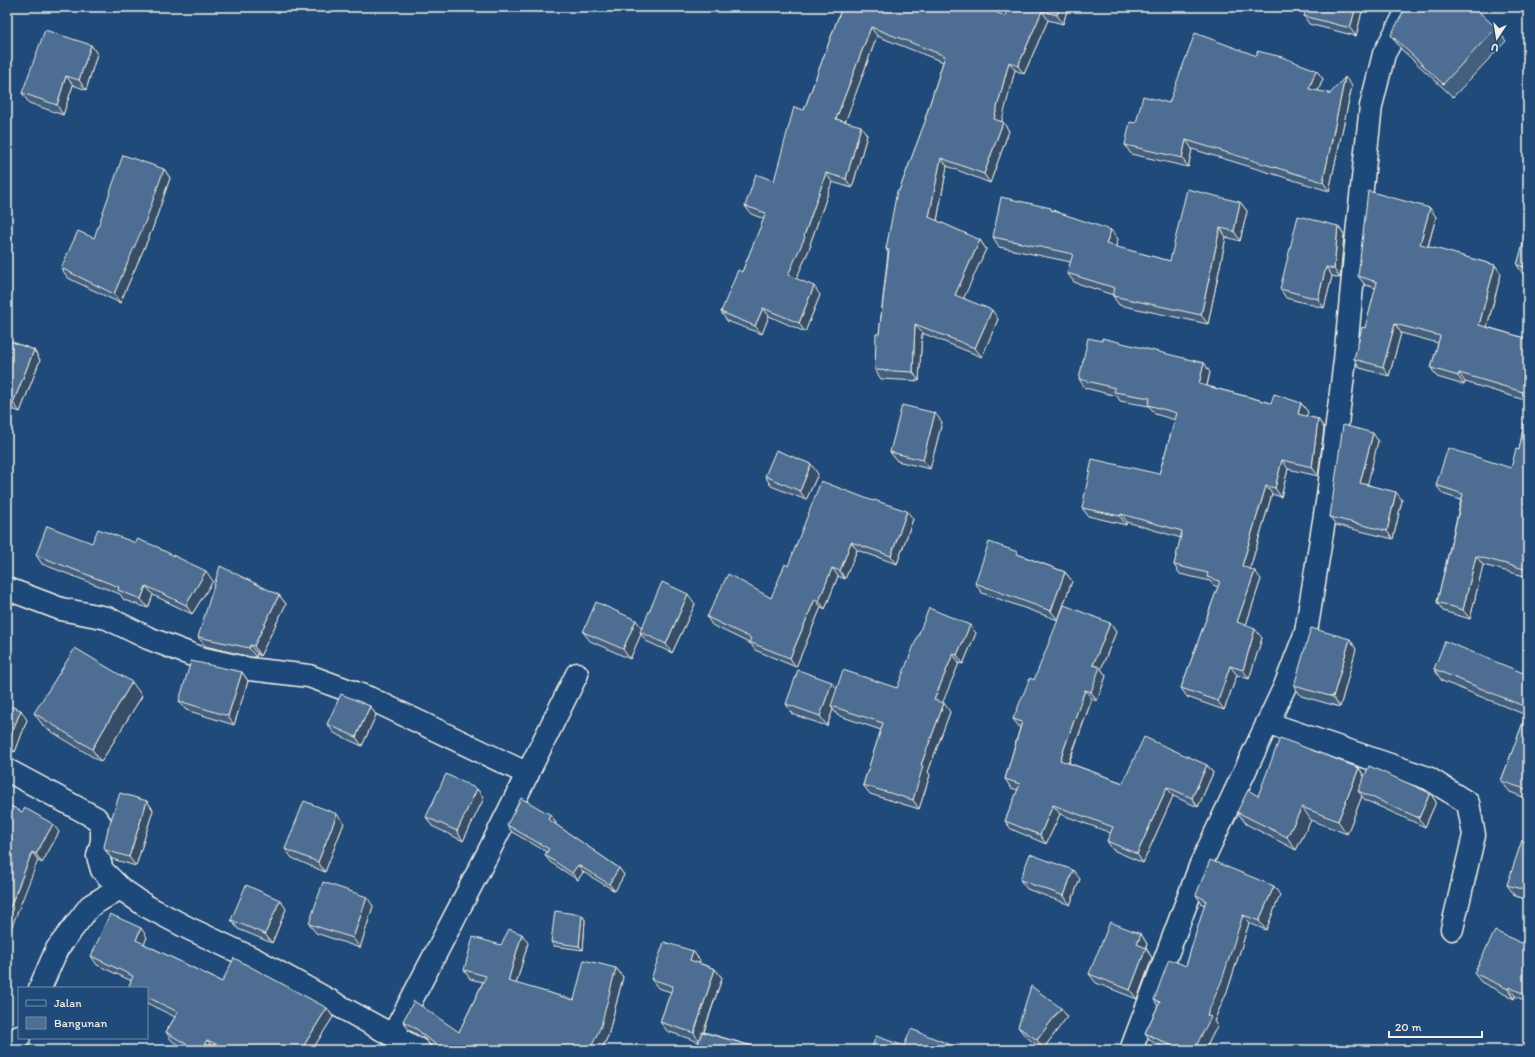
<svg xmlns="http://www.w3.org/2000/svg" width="1535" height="1057" viewBox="0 0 1535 1057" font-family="Itim,sans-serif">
  <rect width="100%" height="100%" fill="#1f4a7a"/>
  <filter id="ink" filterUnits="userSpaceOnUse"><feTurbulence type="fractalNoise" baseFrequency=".025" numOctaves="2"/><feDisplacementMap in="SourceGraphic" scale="8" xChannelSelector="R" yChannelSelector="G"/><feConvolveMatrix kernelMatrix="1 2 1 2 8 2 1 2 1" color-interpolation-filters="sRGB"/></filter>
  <g filter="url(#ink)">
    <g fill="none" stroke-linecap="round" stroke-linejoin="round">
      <g stroke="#f4f1e8" stroke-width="25">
        <path id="minor" d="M8,589L61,609L107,618L148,638L200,658L249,669L309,676L369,698L528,774
          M1267,723L1428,778L1468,803L1474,835L1452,929
          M7,770L96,818L102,826V841L98,856L102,870L120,888L146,906L188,928L254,959L419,1050
          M40,988L57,949L90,906L120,888
          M393,1035L488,853L577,674
          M14,1050L19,1037
          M1131,1050L1201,864L1285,686L1306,632L1328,496L1345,360L1358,224L1371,106L1384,54L1409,7"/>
      </g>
      <use href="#minor" stroke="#1f4a7a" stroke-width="22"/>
    </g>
    <path fill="#425f7e" stroke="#f4f1e8" d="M842,7L1005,16L1068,7L1063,24L1048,20L1024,74L1015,70L1001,122H1003L1009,131L990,183L947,166L937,221L980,240L986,249L963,298L998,319L982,357L922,333L919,381L881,379L875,370L888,253L886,249L899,191L926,120L925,119L943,62L877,36L845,122L867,135L852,188L832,182L810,244L811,245L796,279L820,295L805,332L769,316L762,334L727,321L721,312L742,272L764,219L751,214L745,206L774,181L804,110Z
      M1363,7L1356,36L1309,24L1304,16Z
      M1496,28L1506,41L1453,97L1401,49L1391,35Z
      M91,45L97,54L86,90L73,85L63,115L29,103L22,93Z
      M1257,56L1316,70L1323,79L1318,91L1329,94L1352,86L1329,191L1192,149L1188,167L1131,154L1125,145L1136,123L1169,103Z
      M164,169L170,178L152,230L120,303L68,278L61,268L94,238Z
      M1240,202L1247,211L1240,241L1226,237L1208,324L1119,305L1113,296V295L1074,282L1067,273L1071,262L999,247L993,237L1053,210L1118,239L1115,247L1170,261Z
      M1436,217L1428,247L1495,265L1501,274L1487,327L1528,339V401L1465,382L1464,385L1437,377L1431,368L1438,343L1401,333L1389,376L1360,368L1354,359L1365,328L1376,288L1365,285L1358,276Z
      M1338,226L1344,235L1340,278L1332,276L1324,308L1286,298L1280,289Z
      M1528,233V276L1523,274L1517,265Z
      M7,340L34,350L40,360L20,412L7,407Z
      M1102,341L1210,372L1207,386L1271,403H1301L1308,412L1306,416L1318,419L1324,428L1318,476L1288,469L1281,497L1272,494L1250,569L1261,579L1246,625L1262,638L1249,679L1237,675L1224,710L1187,697L1181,688L1218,587L1213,585L1210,581L1180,574L1174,565L1181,538L1127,522L1126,525L1088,516L1082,508L1159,474L1175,420L1155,414L1149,406L1120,401L1117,396L1085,388L1079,379Z
      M1528,403V577L1483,565L1470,619L1443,611L1437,602L1461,500L1443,494L1436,485L1511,468L1519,450Z
      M942,422L930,469L897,461L890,452Z
      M1378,441L1367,484L1402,500L1393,539L1336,525L1330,517Z
      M818,474L806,500L771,486L765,476Z
      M913,519L897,564L857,550L845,579L838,576L825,609L821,607L796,667L755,650L751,644L712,625L707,617L771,598L788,566Z
      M92,543H136L162,550L213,581L192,614L153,595L148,608L124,600L120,594L42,564L36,555Z
      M1020,555L1065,572L1072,581L1058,620L982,593L975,583Z
      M279,595L286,604L260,656L257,654L256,657H251L205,646L198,637Z
      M695,604L672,653L646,641L641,634L630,659L590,641L583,632L642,628Z
      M1110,623L1116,632L1101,669L1106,676L1097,701L1092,699L1069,763L1123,783L1207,765L1213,773L1198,807L1173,796L1143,863L1113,850L1107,841L1111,833L1060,814L1046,844L1011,829L1005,821L1018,790L1011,788L1005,779L1020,728L1013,719L1034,680Z
      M976,633L963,664L959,663L942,703L950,712L928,772L930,775L919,809L870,794L863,785L881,730L837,715L833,709L827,726L792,714L786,704L837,689L897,688Z
      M1356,649L1340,707L1301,696L1294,686Z
      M1434,669L1528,675V799L1510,792L1501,781L1526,715L1442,681Z
      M242,672L248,681L234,725L186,710L179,701Z
      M142,696L101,762L44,727L34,713Z
      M7,705L27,720L15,752L7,749Z
      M370,706L376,715L362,746L334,733L327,724Z
      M1359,768L1365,777L1430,793L1436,802L1425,827L1365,800L1362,796L1347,834L1311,820L1296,850L1246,824L1237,812L1258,796Z
      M477,789L484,798L463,841L432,826L426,817Z
      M147,801L153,810L136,866L112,859L105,850Z
      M7,804L59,832L42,863L7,844Z
      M551,815L556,823L555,824L619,868L624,875L615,891L583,872L578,880L550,862L545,855L547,852L512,832L507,825Z
      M344,823L325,872L292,858L285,849Z
      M1528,841V900L1515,896L1507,885Z
      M1080,879L1070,905L1027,889L1020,880Z
      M1196,895H1280L1266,930L1249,923L1228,989L1214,1021L1217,1026L1205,1050H1168L1151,1041L1145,1033L1158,1006L1154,1000L1186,966L1205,905L1202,904Z
      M373,906L360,948L316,933L309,924Z
      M286,909L272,943L238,929L231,920Z
      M582,915L585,920L583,950L554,946L551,942Z
      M1141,934L1147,944L1146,948L1152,958L1137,999L1096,983L1089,974Z
      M147,937L144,944L222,982L327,1008L333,1017L312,1050H217L213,1048L212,1050H188L172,1041L166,1032L175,1017L147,1003V988L97,965L91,956Z
      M528,943L516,984L574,1000L616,968L623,977L608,1036L601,1050H437L430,1045L425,1039L409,1030L403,1021L459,1032L483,982L470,979L464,970L501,945Z
      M1528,946V1002L1515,996L1514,999L1481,982L1474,973Z
      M693,951L700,961L699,963L715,969L722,978L704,1032L759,1048L761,1050H696L699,1042L667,1031L660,1022L671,992L658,988L651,979Z
      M1067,1017L1043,1049L1025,1036L1018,1027Z"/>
    <path fill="#364d66" stroke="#f4f1e8" d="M1060,7H1068L1063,24L1057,15Z
      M1356,7H1363L1356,36L1350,28Z
      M1042,11L1048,20L1024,74L1018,66Z
      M871,27L877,36L843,128L836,119Z
      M91,45L97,54L86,90L79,80Z
      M1009,62L1015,70L1000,128L994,119Z
      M1316,70L1323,79L1315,98L1309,89Z
      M66,76L73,85L63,115L57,105Z
      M1345,77L1352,86L1329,191L1323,182Z
      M1003,122L1009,131L990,183L984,174Z
      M861,126L867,135L852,188L846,179Z
      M1186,140L1192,149L1188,167L1182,158Z
      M941,158L947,166L936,226L929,217Z
      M164,169L170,178L152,230L120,303L114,294Z
      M826,173L832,182L810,244L811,245L794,284L788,275L804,236Z
      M1240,202L1247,211L1240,241L1234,231Z
      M1430,208L1436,217L1426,253L1420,244Z
      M1338,226L1344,235L1340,278L1334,269Z
      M1220,228L1226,237L1208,324L1201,315Z
      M1111,230L1118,239L1113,254L1106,244Z
      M980,240L986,249L961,304L955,295Z
      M1495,265L1501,274L1485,334L1479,325Z
      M1326,267L1332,276L1324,308L1318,299Z
      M814,286L820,295L805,332L799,323Z
      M763,308L769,316L762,334L755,326Z
      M992,310L998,319L982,357L975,348Z
      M915,324L922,333L919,381L913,372Z
      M1395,324L1401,333L1389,376L1383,367Z
      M34,350L40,360L20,412L13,403Z
      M1204,363L1210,372L1205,393L1199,384Z
      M1459,373L1465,382L1464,385L1458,376Z
      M1301,403L1308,412L1304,423L1298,414Z
      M935,413L942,422L930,469L923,460Z
      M1318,419L1324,428L1318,476L1312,467Z
      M1373,433L1378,441L1366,491L1360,483Z
      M1282,460L1288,469L1281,497L1275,488Z
      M811,464L818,474L806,500L800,491Z
      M1266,486L1272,494L1248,575L1242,566Z
      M1396,492L1402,500L1393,539L1387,531Z
      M907,511L913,519L897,564L891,556Z
      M1121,514L1127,522L1126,525L1120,516Z
      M851,542L857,550L845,579L840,571Z
      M1476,556L1483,565L1470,619L1463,610Z
      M832,568L838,576L825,609L819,601Z
      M206,571L213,581L192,614L186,605Z
      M1255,571L1261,579L1244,631L1237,622Z
      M1065,572L1072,581L1058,620L1051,611Z
      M146,586L153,595L148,608L141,599Z
      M688,594L695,604L672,653L666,644Z
      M279,595L286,604L260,656L254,646Z
      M815,599L821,607L796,667L790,658Z
      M636,620L643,630L640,632L641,634L630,659L623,649Z
      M1110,623L1116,632L1101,669L1106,676L1097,701L1091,692L1093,665Z
      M970,625L976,633L963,664L957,655Z
      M1255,629L1262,638L1249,679L1243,670Z
      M1350,639L1356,649L1340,707L1333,697Z
      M250,645L257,654L256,657L249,648Z
      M953,654L959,663L940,709L934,700Z
      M1230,666L1237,675L1224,710L1218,701Z
      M242,672L248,681L234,725L228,716Z
      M132,682L142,696L101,762L92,749Z
      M832,682L839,692L831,706L833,709L827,726L820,716Z
      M1085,690L1092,699L1066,769L1060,760Z
      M944,703L950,712L928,772L930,775L919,809L913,800L921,765Z
      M370,706L376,715L362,746L356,737Z
      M21,710L27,720L15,752L8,742Z
      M1207,765L1213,773L1198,807L1192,798Z
      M1359,768L1367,781L1358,791L1362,796L1347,834L1338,821Z
      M1167,787L1173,796L1143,863L1137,854Z
      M477,789L484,798L463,841L457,831Z
      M1430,793L1436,802L1425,827L1419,818Z
      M147,801L153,810L136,866L129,857Z
      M1053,805L1060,814L1046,844L1040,835Z
      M1302,807L1311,820L1296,850L1287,837Z
      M337,814L344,823L325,872L318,862Z
      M551,815L556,823L554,826L548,819Z
      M53,824L59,832L42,863L36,854Z
      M32,852L38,860L7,939V915Z
      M578,865L583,872L578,880L572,873Z
      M619,868L624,875L615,891L609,884Z
      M1073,870L1080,879L1070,905L1064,896Z
      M1274,886L1280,895L1266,930L1259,921Z
      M367,897L373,906L360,948L353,938Z
      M280,900L286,909L272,943L265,934Z
      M582,915L585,920L583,950L579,946Z
      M1243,915L1249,923L1228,989L1214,1021L1217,1026L1205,1050H1194L1207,1015Z
      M141,928L147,937L142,949L136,940Z
      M522,934L528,943L514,991L508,981Z
      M1141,934L1147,944L1143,954L1137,944Z
      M1146,948L1152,958L1137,999L1130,990Z
      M693,951L700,961L697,969L690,960Z
      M616,968L623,977L608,1036L601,1050H590Z
      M715,969L722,978L700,1042L694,1033Z
      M1509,987L1515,996L1514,999L1508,989Z
      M327,1008L333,1017L312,1050H301Z
      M1061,1008L1067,1017L1043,1049L1037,1040Z
      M207,1040L213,1048L212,1050H201Z"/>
    <path fill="#4d6e92" stroke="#f4f1e8" d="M842,7H984L1005,16L1008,7H1060L1057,15L1042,11L1018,66L1009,62L994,119L1003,122L984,174L941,158L929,217L980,240L955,295L992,310L975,348L915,324L913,372L875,370L876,334H879L889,250L886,249L897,191H899L926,119H925L945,56L871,27L836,119L861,126L846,179L826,173L804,236L805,237L788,275L814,286L799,323L763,308L755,326L721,312L738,270L742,272L766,213L745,206L756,174L774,181L794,107L804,110Z
      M1306,7H1356L1350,28L1304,16Z
      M1406,7H1474L1496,28L1443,84L1391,35Z
      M45,30L91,45L79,80L66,76L57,105L22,93Z
      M1195,33L1257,56V51L1282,57L1316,70L1309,89L1329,93V95L1345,77L1323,182L1186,140L1182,158L1125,145L1130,122L1136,123L1143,96L1169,103Z
      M123,155L164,169L146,220L114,294L61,268L78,231L94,238Z
      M1187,189L1240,202L1234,231L1220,228L1201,315L1113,296L1115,288L1067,273L1073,254L993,237L1001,197L1051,208V210L1111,230L1106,244L1170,261Z
      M1368,191L1430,208L1420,244L1495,265L1479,325L1528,339V396L1526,395V393L1459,373L1458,376L1431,368L1440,336L1395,324L1383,367L1354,359L1362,327L1365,328L1377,282L1358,276Z
      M1298,216L1338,226L1334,269L1326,267L1318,299L1280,289Z
      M1526,233H1528V268L1517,265Z
      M1088,338L1102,341V338L1204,363L1199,384L1271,403L1274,394L1301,403L1298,414L1318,419L1312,467L1282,460L1275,488L1266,486L1242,566L1255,571L1237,622L1255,629L1243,670L1230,666L1218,701L1181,688L1220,581L1207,577L1208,573L1174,565L1182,531L1121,514L1120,516L1082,508L1092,459L1159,474L1177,413L1148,405L1150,398L1114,392L1115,388L1079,379Z
      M7,340L34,350L13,403L7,400Z
      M1528,403V570L1476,556L1463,610L1437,602L1463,494L1436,485L1448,448L1511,468L1516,449L1519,450Z
      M902,405L935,413L923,460L890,452Z
      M1343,425L1373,433L1360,483L1396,492L1387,531L1330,517Z
      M776,450L811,464L800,491L765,476Z
      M821,481L873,501L874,500L907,511L891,556L851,542L840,571L832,568L819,601L815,599L790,658L749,642L751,638L707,617L728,574L771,598L785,564L788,566Z
      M47,526L92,543L98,529L136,543L137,539L160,548V549L206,571L186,605L146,586L141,599L118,590L119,587L36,555Z
      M989,542L1018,552L1017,554L1065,572L1051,611L975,583Z
      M220,566L279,595L254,646L250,645L249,648L245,647L198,637Z
      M662,582L688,594L666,644L640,632Z
      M596,602L636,620L623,649L583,632Z
      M1064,605L1110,623L1093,665L1100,667L1091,692L1085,690L1060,760L1123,783L1144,737L1207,765L1192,798L1167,787L1137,854L1107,841L1113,827L1053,805L1040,835L1005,821L1020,784L1005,779L1022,722L1013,719L1030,678L1034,680Z
      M929,608L970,625L957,655L953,654L934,700L944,703L921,765L923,766L913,800L863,785L883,723L831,706L843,670L897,688Z
      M1311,628L1350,639L1333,697L1294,686Z
      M1445,641L1528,675V708L1434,669Z
      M75,648L132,682L92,749L34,713Z
      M191,661L242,672L228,716L179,701Z
      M798,670L832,682L820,716L786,704Z
      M341,694L370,706L356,737L327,724Z
      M7,705L21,710L8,742H7Z
      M1528,709V790L1501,781Z
      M1280,738L1359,768L1338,821L1302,807L1287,837L1237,812L1248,790L1258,796Z
      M1369,766L1430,793L1419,818L1358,791Z
      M446,774L477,789L457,831L426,817Z
      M120,793L147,801L129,857L105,850L104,847L108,829Z
      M521,798L551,815L548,819L619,868L609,884L578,865L572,873L545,855L549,849L507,825Z
      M304,801L337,814L318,862L285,849Z
      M7,804L22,812L25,808L53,824L36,854L32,852L7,915V846L10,840L7,838Z
      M1522,840L1528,841V891L1507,885Z
      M1030,854L1073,870L1064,896L1020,880Z
      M1210,860L1274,886L1259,921L1243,915L1222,980L1207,1015L1211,1017L1194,1050H1180L1145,1033L1160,1002L1154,1000L1169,959L1186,966L1206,900L1196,895Z
      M323,882L367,897L353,938L309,924Z
      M246,885L280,900L265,934L231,920Z
      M555,911L582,915L579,946L551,942Z
      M110,914L141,928L136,940L222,982L234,958L327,1008L301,1050H229L207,1040L201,1050H196L166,1032L178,1012L147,997V988H128L133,976L91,956Z
      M1110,922L1141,934L1137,944L1146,948L1130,990L1089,974Z
      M509,929L522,934L508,981L574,1000L584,960L616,968L601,1026L590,1050H444L424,1036L418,1030L403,1021L414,1001L459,1032L486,976L464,970L473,937L501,945Z
      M1495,931L1528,946V996L1509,987L1508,989L1474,973Z
      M664,942L693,951L690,960L715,969L694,1033L660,1022L673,986L651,979Z
      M1031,986L1061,1008L1037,1040L1018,1027Z
      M911,1029L956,1047L954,1050H871L876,1036L904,1046Z
      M702,1032L759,1048V1050H696Z"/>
  </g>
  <rect width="1535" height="1057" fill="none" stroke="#1f4a7a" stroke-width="24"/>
  <rect x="12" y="12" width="1511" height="1033" fill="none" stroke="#f4f1e8" stroke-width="1.5" filter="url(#ink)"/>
  <rect x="18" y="987" width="130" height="52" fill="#1f4a7a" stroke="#748da6"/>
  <rect x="26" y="1000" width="20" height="6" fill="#1f4a7a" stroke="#748da6"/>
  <text x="54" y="1007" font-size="12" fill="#f4f1e8">Jalan</text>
  <rect x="26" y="1017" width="20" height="12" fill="#4d6e92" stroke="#748da6"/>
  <text x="54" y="1027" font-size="12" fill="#f4f1e8">Bangunan</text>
  <g transform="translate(1497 38) rotate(192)" stroke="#1f4a7a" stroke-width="3" paint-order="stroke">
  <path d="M0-3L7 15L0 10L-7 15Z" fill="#f4f1e8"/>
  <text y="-6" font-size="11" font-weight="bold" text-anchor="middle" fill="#f4f1e8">U</text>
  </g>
  <path d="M1389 1031v6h93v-6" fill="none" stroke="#f4f1e8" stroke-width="2"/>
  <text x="1395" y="1031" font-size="12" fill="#f4f1e8" stroke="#1f4a7a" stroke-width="3" paint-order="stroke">20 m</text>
</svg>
